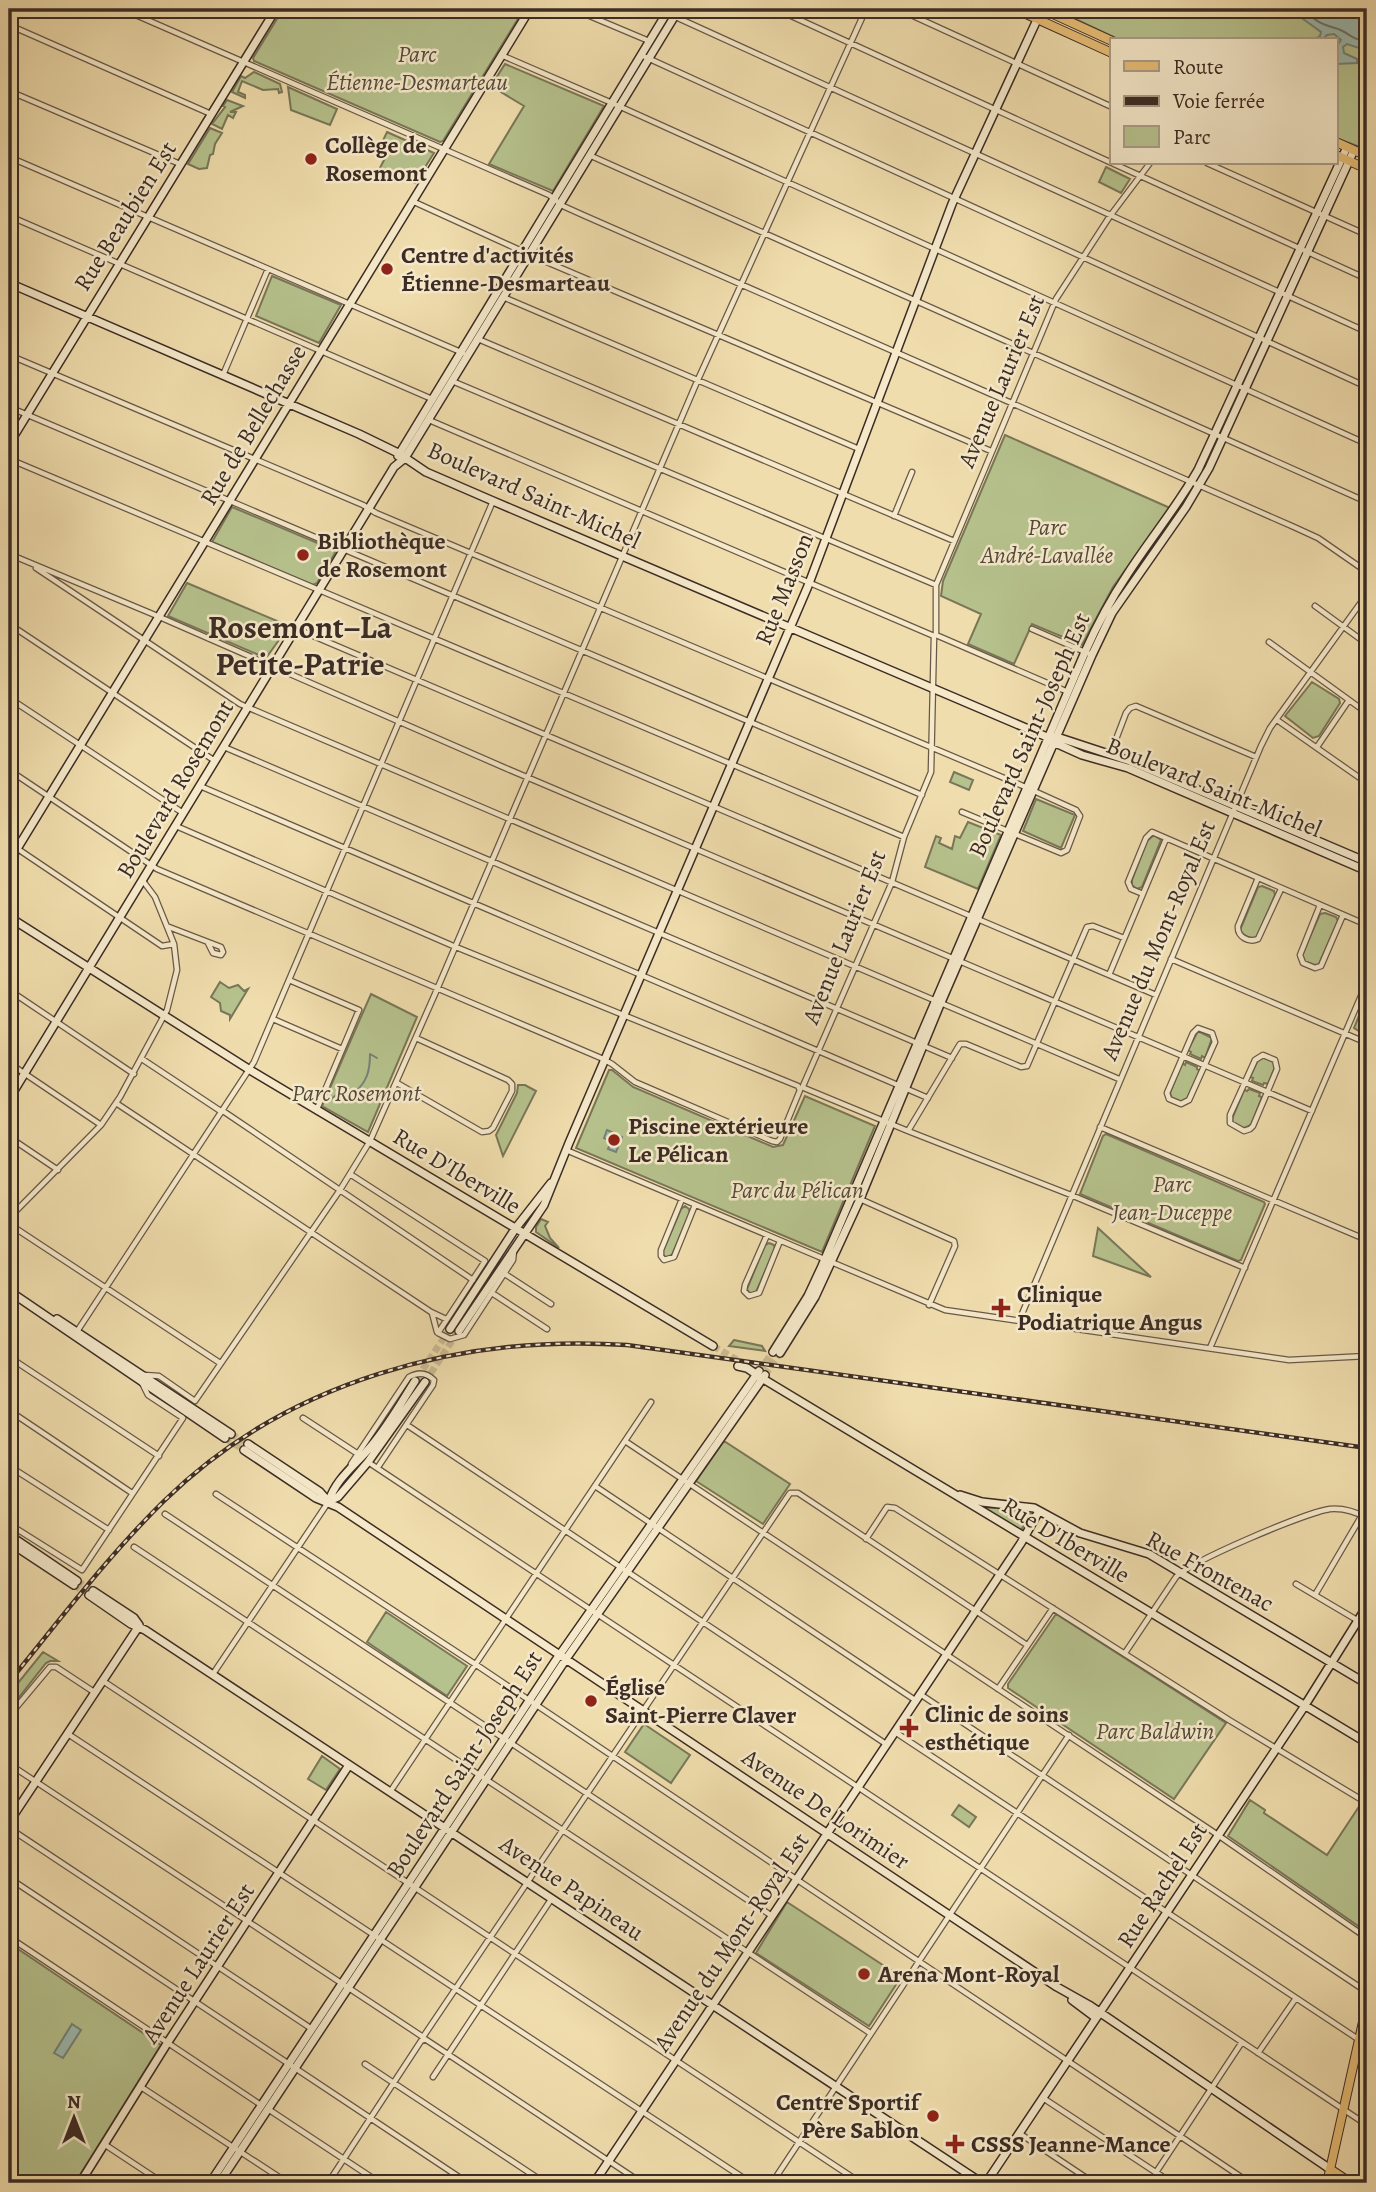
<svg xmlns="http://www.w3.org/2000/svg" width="1376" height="2192" viewBox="0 0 1376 2192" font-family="Alegreya,serif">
  <rect width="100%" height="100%" fill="#f0ddad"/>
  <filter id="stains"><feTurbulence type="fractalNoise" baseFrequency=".00286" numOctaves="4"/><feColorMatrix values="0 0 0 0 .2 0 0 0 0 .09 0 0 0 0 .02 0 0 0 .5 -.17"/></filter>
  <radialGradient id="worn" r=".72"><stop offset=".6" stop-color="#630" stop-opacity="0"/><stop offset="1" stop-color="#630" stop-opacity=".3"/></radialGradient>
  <path fill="#b6c28d" stroke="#797759" stroke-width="2" d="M283,9H524L443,141L440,142L254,61L253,58Z
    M1054,9H1367V152L1363,148L1336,138V40H1120Z
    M505,64L604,106L553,191L489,164L524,106L491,86Z
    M254,72L280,84L282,92L279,93L278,89L263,90L242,81L238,92L245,95V98L232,92L241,76L245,78Z
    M288,87L337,109L330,125L291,110Z
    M227,100L243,106L230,112H236L233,118L228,115L222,129L212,124L225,107L223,106Z
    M210,128L222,133L215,144L213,154L210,155L207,168L199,169L188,164Z
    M387,132L434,153L415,183L380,168L386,156L378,151Z
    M1106,167L1130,179L1121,193L1099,182Z
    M272,276L341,305L319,343L256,316Z
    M1005,435L1170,508L1113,587L1082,645L1032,624L1014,664L968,644L981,614L941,596L943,581Z
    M232,507L334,550L335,553L317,583L313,585L212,542Z
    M187,583L289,626L266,658L168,616Z
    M1312,682L1339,699L1340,703L1319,736L1313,738L1285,716Z
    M954,772L973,780L969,790L950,782Z
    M1036,799L1075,815L1061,848L1023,831Z
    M968,822L1001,835L978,889L925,867L936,836L941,838L939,843L952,849L955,836L960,838Z
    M1154,835L1161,840L1159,845L1142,887L1137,889L1132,885V880L1147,841Z
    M1262,886L1274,891L1275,895L1257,937C1251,940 1243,936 1240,930L1258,887Z
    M1325,913L1336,917L1338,921L1319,964L1314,965L1303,961L1302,955L1320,914Z
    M220,982L229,988L238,985L244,991L248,989L230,1019V1015L221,1011L220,1003L211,997Z
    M371,994L417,1017L368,1132L322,1106Z
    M1367,996V1036L1354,1028Z
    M1198,1031L1212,1038L1205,1058L1202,1056L1201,1059L1190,1054L1191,1052L1188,1050Z
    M1263,1057L1274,1062L1275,1067L1268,1084L1264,1083L1263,1085L1252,1081L1253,1078L1250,1077L1258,1060Z
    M1186,1062L1197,1067V1069L1200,1071L1187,1099L1181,1102L1172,1098L1170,1093L1182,1063L1185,1065Z
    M609,1070H612L633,1087L773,1147L783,1145L805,1096L875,1126L822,1252L576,1148Z
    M518,1085H525L536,1091L503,1156L496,1135L517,1093Z
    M1249,1089L1260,1093L1259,1096L1262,1097L1251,1125L1244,1128L1234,1124L1232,1119L1244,1090L1247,1091Z
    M1106,1134L1264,1202L1265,1204L1241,1260L1238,1261L1080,1194L1103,1136Z
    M685,1206L689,1209L690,1213L672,1255L667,1258L662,1254L663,1251L681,1209Z
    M541,1219L548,1222L545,1226L550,1238L559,1248L536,1232V1227Z
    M1098,1228L1151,1277L1093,1256Z
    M769,1243L774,1245L775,1249L756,1292L750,1294L747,1289L765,1245Z
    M734,1340L762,1346L765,1351L729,1346Z
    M724,1441L790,1484L763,1524L696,1481Z
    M979,1507L1015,1509L1032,1514L1021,1530Z
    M386,1612L467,1666L447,1696L367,1642Z
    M1056,1614L1226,1723L1174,1799L1008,1688V1684Z
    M43,1652L58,1661H50L46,1663L9,1710V1694Z
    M644,1724L690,1755L671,1783L625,1752Z
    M322,1756L340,1769L326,1790L308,1779Z
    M1250,1800L1265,1810L1264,1813L1327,1855L1360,1805L1367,1809V1932L1228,1836Z
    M959,1805L976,1817L969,1827L952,1815Z
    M787,1902L901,1977L869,2026L756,1953Z
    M9,1943L161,2045L75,2183H9Z"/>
  <path fill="#9bbbaf" stroke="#758278" stroke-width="2" d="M1300,9L1367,10V43L1365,47L1359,48L1347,44L1343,47L1344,53L1357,59V63L1336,64V47L1341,40L1334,34L1327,35L1322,40H1313L1320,36L1321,32L1303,19Z
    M607,1130L622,1137L616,1152L608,1149L611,1142L604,1138Z
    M72,2024L81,2030L63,2058L54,2053Z"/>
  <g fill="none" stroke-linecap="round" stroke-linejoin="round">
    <path stroke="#6c746a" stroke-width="2" d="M1307,9C1312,21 1324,25 1335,28C1348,31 1353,42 1367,40"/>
    <path stroke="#758278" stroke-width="2" d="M330,1100L346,1087L354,1093C367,1082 370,1071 370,1054L377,1058"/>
    <path stroke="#ccba92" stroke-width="7" stroke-dasharray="7 3.5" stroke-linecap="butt" d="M713,1346L744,1364
      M759,1371L773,1352
      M765,1375L780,1353
      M417,1378L450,1329
      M425,1382L457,1333
      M231,1434L248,1444
      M225,1438L244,1450
      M77,1581L93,1591
      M74,1585L89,1595"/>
    <g stroke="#695847" stroke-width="7">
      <path id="street" d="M122,9L549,195L563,206L583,215L1294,527L1318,538L1367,572
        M573,9L649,41
        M776,9L1112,163
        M898,9L1112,107
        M667,13L1367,332
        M9,25L211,114
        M501,55L612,103L1367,444
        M641,55L1367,387
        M9,91L180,164
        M589,155L1367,502
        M9,157L463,353
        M1112,163L1367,279
        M1207,163L1367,235
        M412,201L535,257L991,451
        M9,216L432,399
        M503,297L859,449
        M478,339L954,541
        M9,355L363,505L376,513L447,543L1023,786L1076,810L1080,816L1067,850L1061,853L962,812
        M223,375L268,269
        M452,381L936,585
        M9,407L922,795
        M429,420L934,636L931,772L904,837L892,882L803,1086L804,1088L908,1131L960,1044H966L1021,1067L1027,1066L1087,927L1093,926L1124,938
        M9,459L904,837
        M894,516L912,472
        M9,554L155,615L503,767L1312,1111
        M36,568L240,704L1119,1079
        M1315,606L1367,644
        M9,624L215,761
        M297,629L1156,995
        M1032,629L1092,655
        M1269,642L1367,713
        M1068,692L936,635V585L1056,299L1110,216L1150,163
        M9,698L183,813
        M1277,720L1367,783
        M224,747L952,1058
        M1317,747L1349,700
        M1110,755L1126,713L1130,708L1136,706L1256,757
        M9,770L157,869L601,1058L612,1064L635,1082L772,1141L777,1142L780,1139L800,1090L798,1086L451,945L176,826
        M200,786L928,1098
        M9,843L162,946L174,944
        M1258,878L1238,926C1237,937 1249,943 1258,939L1281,889
        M1143,894L1131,889L1128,882L1146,838L1152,832L1367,925
        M1320,905L1300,955L1303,963L1315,968L1321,966L1343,915
        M169,927L221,947L223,952L221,955L213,953L208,943
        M1171,959L1367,1043
        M1109,975L1166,839
        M289,980L359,1010L317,1109
        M9,990L134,1074
        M273,1019L342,1049
        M1198,1028L1212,1033L1215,1042L1189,1100L1181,1104L1169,1099L1167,1093L1193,1033Z
        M1263,1055L1275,1060L1277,1069L1253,1126L1250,1129L1244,1131L1230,1123V1115L1255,1060Z
        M142,1059L222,1112
        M9,1063L101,1125
        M397,1083L482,1132L489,1131L493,1128L512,1091V1084L508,1080L416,1038
        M116,1103L431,1312L446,1319
        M223,1111L473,1280
        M1100,1127L1367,1240
        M908,1131L1071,1195L1245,1268
        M9,1137L58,1170
        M566,1150L945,1310L1289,1360L1367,1356
        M350,1174L485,1261L438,1333
        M682,1199L661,1250V1256L664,1260L674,1257L695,1205
        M860,1199L954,1241L955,1246L929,1305
        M9,1218L101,1125L120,1097L167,1010L177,970L174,944L155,897L143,881
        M9,1224L220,1363
        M767,1235L745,1285L744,1291L749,1296L759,1293L780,1241
        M505,1274L551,1304
        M492,1293L547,1329
        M432,1313L437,1332
        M1019,1321L1261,746L1270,728L1367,594
        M76,1333L254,1062L493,501
        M438,1333L450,1339L464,1335L513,1260L514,1251
        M1210,1348L1367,982
        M9,1357L159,1456
        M144,1375L159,1376L195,1401L340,1190L370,1141L435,994L696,384L866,9
        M9,1413H13L132,1493
        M303,1418L358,1454
        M407,1425L886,1744
        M625,1441L1212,1831L1367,1938
        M368,1462L1367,2125
        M351,1464L409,1377C418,1372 426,1372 434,1380L433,1385L378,1467
        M9,1466L109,1530
        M595,1486L915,1700
        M216,1494L481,1668L1250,2183
        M165,1514L772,1916
        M9,1524L82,1570L183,1418L148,1395L142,1383
        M866,1539L887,1507L895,1508L1229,1720L1367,1803
        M134,1547L870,2033
        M1296,1584L1367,1626
        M1315,1595L1362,1515
        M1125,1653L1176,1577C1191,1561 1307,1512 1330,1509C1343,1508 1356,1512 1367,1518
        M213,1674L327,1504
        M103,1681L861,2183
        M998,1689L1053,1608
        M920,1694L1367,1992
        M9,1716L50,1667H56L94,1692
        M895,1732L1367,2045
        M68,1734L751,2183
        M9,1764L423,2037L790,1493H798L1027,1645
        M390,1792L651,1402
        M9,1828L312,2029
        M9,1878L468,2183
        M9,1937L261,2105
        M1258,2053L1296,1998
        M365,2064L545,2183
        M433,2077L552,1898
        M141,2087L288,2183
        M1043,2098L1172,2183
        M268,2109L380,2183
        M1019,2133L1094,2183
        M104,2144L163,2183
        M328,2183L421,2041L425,2039L642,2183
        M772,2183L1069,1735
        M1149,2183L1242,2042"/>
    </g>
    <g stroke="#3c2c25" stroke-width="10">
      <path id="secondary" d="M9,23L17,9
        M9,283L359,434L398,453L426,472L493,501L1047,737H1057L1130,761L1367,862
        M9,444L276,9
        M398,456L669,9
        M1051,741L1082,755L1128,768L1367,871
        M9,862L530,9
        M9,917L250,1070L713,1346
        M9,1099L394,467L405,458L679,9
        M9,1291L225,1438
        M57,1319L231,1434
        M450,1329L515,1229L551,1183
        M459,1331L544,1205L569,1143L808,586L952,204L1042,9
        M773,1352L808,1296L822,1266L1085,652C1097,625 1111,599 1127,575C1150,539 1177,507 1198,470L1347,147
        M780,1353L815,1297L860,1199L939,1007L1092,655L1112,613L1186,507L1209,468L1354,150
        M738,1366L747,1368L765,1380L1367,1743
        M248,1444L320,1492L328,1501
        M244,1450L316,1498L338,1507L1057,1987L1089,2005L1330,2169
        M960,1495L982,1502L1034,1508L1080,1533L1149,1554L1367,1684
        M329,1501L338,1497L368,1462L425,1382
        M329,1501C336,1478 357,1464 372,1445C388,1426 401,1403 415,1381
        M9,1535L77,1581
        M9,1542L74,1585
        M93,1591L134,1618L139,1625
        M89,1595L131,1624L145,1630L982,2183
        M9,1822L139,1626
        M1072,2000L1096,2018
        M80,2183L168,2042L349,1765
        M210,2183L556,1660L759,1371
        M219,2183L566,1659L765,1375
        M594,2183L1021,1543L1039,1511
        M986,2183L1302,1710L1367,1606"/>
    </g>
    <g stroke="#3c2c25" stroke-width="10">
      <path id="primary" d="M1015,9L1112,53
        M1042,9L1112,41
        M1336,142L1367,156
        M1336,155L1367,169
        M1330,2169L1351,2183
        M1327,2183L1367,2004"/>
    </g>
    <use href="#street" stroke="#f5e9ca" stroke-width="4.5"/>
    <use href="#secondary" stroke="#f5e9ca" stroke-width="7"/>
    <use href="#primary" stroke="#e8be76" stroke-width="8"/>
    <g stroke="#3c2c25" stroke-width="4.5">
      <path id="rail" d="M9,1682C59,1621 107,1557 164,1501C286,1381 460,1334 627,1345L1367,1448"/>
    </g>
    <use href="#rail" stroke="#f5e9ca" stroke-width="2" stroke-dasharray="5" stroke-linecap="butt"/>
  </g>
  <g fill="#8f2418" stroke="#f5e9ca" stroke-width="2.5">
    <circle cx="311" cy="159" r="7"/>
    <circle cx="387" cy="269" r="7"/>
    <circle cx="303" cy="555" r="7"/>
    <circle cx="614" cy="1140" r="7"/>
    <path d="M997.5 1297.5h7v7h7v7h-7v7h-7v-7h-7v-7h7z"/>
    <circle cx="591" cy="1701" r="7"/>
    <path d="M905.5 1717.5h7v7h7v7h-7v7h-7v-7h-7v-7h7z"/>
    <circle cx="864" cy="1974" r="7"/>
    <circle cx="933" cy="2116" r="7"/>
    <path d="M951.5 2133.5h7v7h7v7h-7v7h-7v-7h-7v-7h7z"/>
  </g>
  <g text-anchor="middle" stroke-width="5" stroke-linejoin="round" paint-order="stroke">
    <g font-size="24" font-style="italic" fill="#544a3a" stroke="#f5e9ca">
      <text x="417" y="62">Parc<tspan x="417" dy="28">Étienne-Desmarteau</tspan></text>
      <text x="1047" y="535">Parc<tspan x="1047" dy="28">André-Lavallée</tspan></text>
      <text x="356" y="1101">Parc Rosemont</text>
      <text x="1172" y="1192">Parc<tspan x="1172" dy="28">Jean-Duceppe</tspan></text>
      <text x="797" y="1198">Parc du Pélican</text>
      <text x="1155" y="1739">Parc Baldwin</text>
    </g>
    <g font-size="24" font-weight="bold" fill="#3c2c25" stroke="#f5e9ca" text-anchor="start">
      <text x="325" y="153">Collège de<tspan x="325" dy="28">Rosemont</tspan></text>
      <text x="401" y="263">Centre d'activités<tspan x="401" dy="28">Étienne-Desmarteau</tspan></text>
      <text x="317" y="549">Bibliothèque<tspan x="317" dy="28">de Rosemont</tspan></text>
      <text x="628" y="1134">Piscine extérieure<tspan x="628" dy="28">Le Pélican</tspan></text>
      <text x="1017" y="1302">Clinique<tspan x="1017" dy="28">Podiatrique Angus</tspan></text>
      <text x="605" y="1695">Église<tspan x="605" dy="28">Saint-Pierre Claver</tspan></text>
      <text x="925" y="1722">Clinic de soins<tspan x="925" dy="28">esthétique</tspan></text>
      <text x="878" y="1982">Arena Mont-Royal</text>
      <text x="919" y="2110" text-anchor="end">Centre Sportif<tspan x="919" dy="28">Père Sablon</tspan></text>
      <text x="971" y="2152">CSSS Jeanne-Mance</text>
    </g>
    <g font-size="24" fill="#3c2c25" stroke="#f5e9ca">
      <text transform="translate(125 216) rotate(-58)" y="8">Rue Beaubien Est</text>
      <text transform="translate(1001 381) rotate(-67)" y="8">Avenue Laurier Est</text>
      <text transform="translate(253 425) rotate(-59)" y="8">Rue de Bellechasse</text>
      <text transform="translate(534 495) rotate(24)" y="8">Boulevard Saint-Michel</text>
      <text transform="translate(784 589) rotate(-68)" y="8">Rue Masson</text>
      <text transform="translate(1029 735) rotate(-66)" y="8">Boulevard Saint-Joseph Est</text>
      <text transform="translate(1214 787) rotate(22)" y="8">Boulevard Saint-Michel</text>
      <text transform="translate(175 789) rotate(-59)" y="8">Boulevard Rosemont</text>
      <text transform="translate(844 937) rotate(-68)" y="8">Avenue Laurier Est</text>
      <text transform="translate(1158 940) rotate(-67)" y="8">Avenue du Mont-Royal Est</text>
      <text transform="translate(457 1171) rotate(31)" y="8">Rue D'Iberville</text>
      <text transform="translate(1066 1540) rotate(31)" y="8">Rue D'Iberville</text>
      <text transform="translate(1210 1571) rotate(29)" y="8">Rue Frontenac</text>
      <text transform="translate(464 1764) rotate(-57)" y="8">Boulevard Saint-Joseph Est</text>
      <text transform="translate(826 1809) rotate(34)" y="8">Avenue De Lorimier</text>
      <text transform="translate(1162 1885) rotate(-57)" y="8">Rue Rachel Est</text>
      <text transform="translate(572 1888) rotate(34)" y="8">Avenue Papineau</text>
      <text transform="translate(731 1942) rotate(-56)" y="8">Avenue du Mont-Royal Est</text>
      <text transform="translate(198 1963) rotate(-57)" y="8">Avenue Laurier Est</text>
    </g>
    <g font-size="32" font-weight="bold" fill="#3c2c25" stroke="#f5e9ca">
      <text x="300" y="638">Rosemont–La<tspan x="300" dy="37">Petite-Patrie</tspan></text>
    </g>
  </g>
  <rect width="1376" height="2192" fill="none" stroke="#f0ddad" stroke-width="35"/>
  <rect x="10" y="10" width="1355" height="2171" fill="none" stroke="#3c2c25" stroke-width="3.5"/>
  <rect x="18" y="18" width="1341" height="2157" fill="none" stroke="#3c2c25" stroke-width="2"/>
  <rect x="1110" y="38" width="228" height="126" fill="#f5e9ca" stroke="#ab9d88" stroke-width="2"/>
  <rect x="1124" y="61" width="35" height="10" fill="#e8be76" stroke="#ab9d88" stroke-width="2"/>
  <text x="1173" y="74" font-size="21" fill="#3c2c25">Route</text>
  <rect x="1124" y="96" width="35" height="10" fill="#3c2c25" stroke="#ab9d88" stroke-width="2"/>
  <text x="1173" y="108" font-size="21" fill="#3c2c25">Voie ferrée</text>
  <rect x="1124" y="126" width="35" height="21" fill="#b6c28d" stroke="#ab9d88" stroke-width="2"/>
  <text x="1173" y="144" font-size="21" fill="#3c2c25">Parc</text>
  <g transform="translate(74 2118)" stroke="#f5e9ca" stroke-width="5" paint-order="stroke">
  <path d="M0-5L12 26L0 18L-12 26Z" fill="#3c2c25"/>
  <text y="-10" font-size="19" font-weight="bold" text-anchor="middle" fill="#3c2c25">N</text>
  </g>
  <rect width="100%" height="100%" filter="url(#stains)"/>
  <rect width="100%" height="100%" fill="url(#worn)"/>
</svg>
